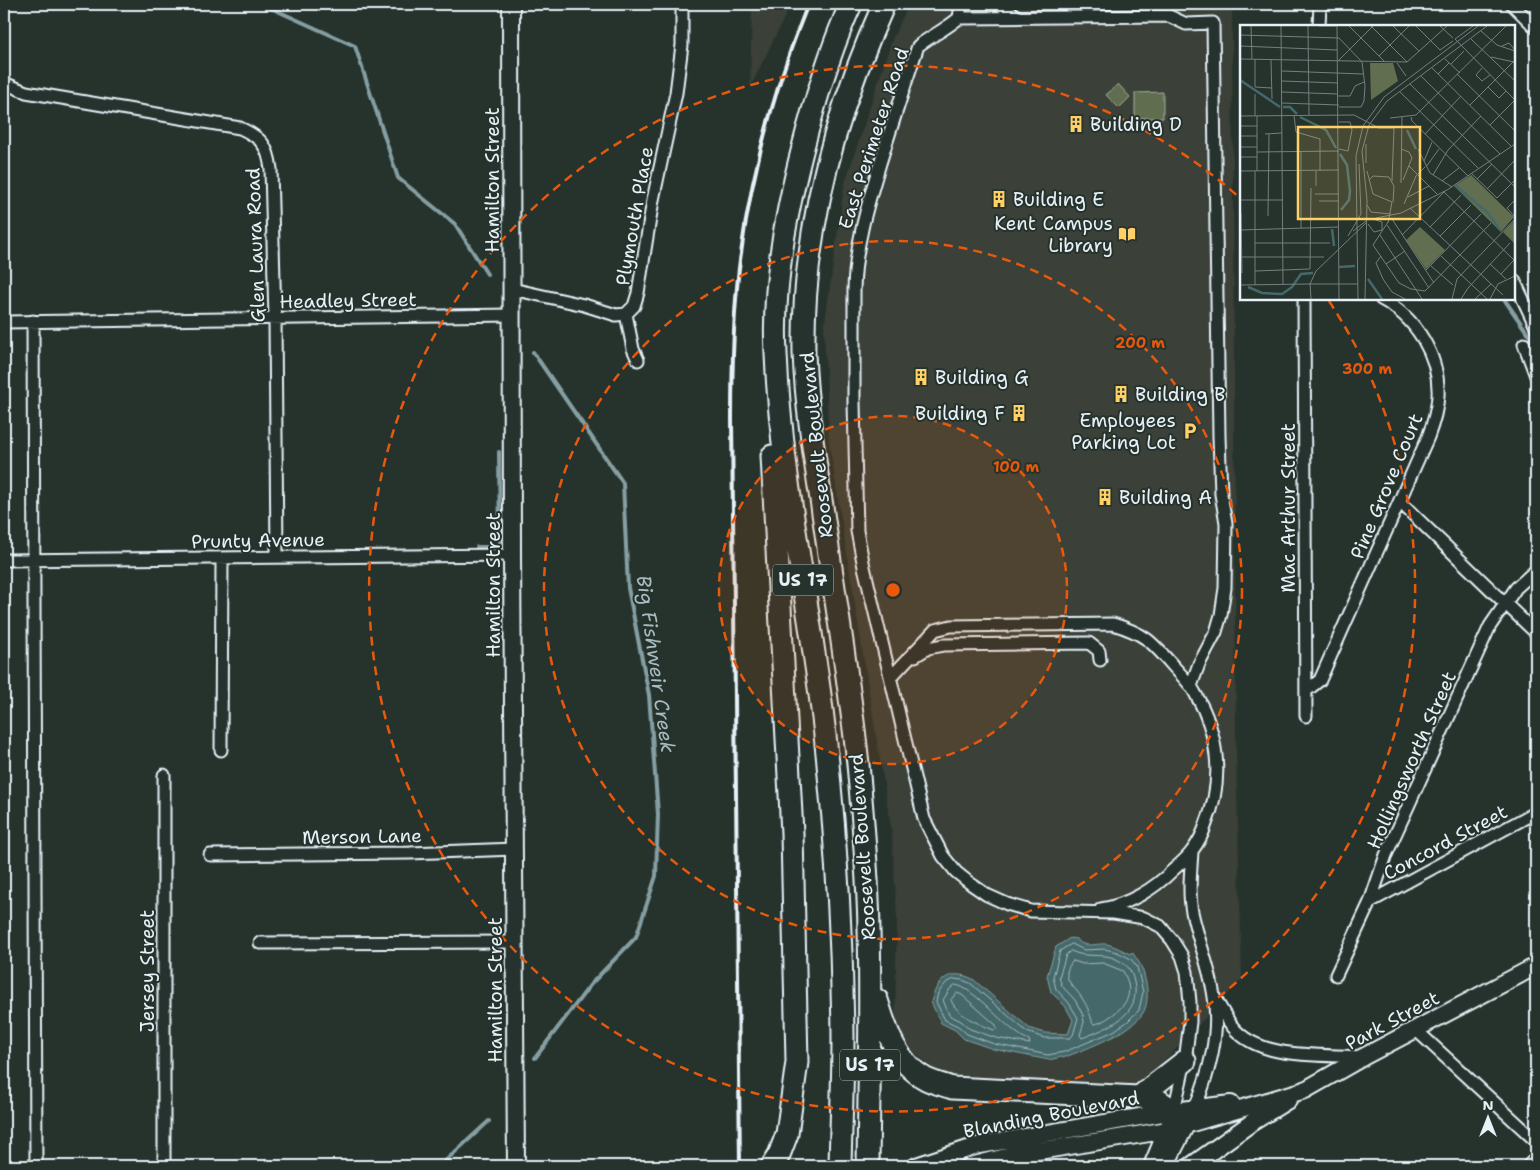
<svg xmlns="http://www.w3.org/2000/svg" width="1540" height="1170" viewBox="0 0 1540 1170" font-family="'Shantell Sans',sans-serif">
  <rect width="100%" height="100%" fill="#26332d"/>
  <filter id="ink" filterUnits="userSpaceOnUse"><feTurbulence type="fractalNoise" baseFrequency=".02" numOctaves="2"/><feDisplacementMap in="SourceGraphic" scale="10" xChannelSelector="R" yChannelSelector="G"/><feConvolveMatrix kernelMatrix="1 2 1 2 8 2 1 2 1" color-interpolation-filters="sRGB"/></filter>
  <g filter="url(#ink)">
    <path fill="#3a4037" d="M752,4H791L750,88Z
      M909,4H1232L1236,750L1242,979L1138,1089L962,1080L937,1072L908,1047L895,1019L897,919L892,834L829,443L824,329L844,186L892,40Z"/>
    <path fill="#616e4f" stroke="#a4b0a4" d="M1118,84L1130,97L1119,108L1106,95Z
      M1163,92V118H1135V93Z"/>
    <path fill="#45696b" stroke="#869fa3" d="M1070,938L1076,939C1085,949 1095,943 1107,944C1115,946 1122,950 1130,954L1132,952C1141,964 1143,969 1146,983C1148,992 1148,1005 1143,1013C1131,1033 1085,1049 1063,1058L1061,1057L1049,1060L993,1049L964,1039L955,1030L941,1023L931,1002C937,979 950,968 973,979L1029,1028L1045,1033L1068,1034L1073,1020L1065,1006L1051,992L1047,976L1056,947Z"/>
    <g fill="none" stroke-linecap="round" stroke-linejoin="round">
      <path stroke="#a7bbc0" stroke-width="1" d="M1072,944L1084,950L1105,949L1117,952L1131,959L1137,967L1143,992L1139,1010L1127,1022L1112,1032L1064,1052L1048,1055L994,1044L967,1034L958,1026L945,1020L936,1002L938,993L946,983L954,979L962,980L970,983L1027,1032L1044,1038H1070L1073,1035L1078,1018L1069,1003L1056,989L1053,977L1060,951Z
        M1071,951C1086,959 1102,952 1116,959C1128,965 1131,969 1134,982C1142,1015 1108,1028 1082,1038L1080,1035L1084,1022L1083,1015L1075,1000L1062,986L1059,977L1066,955Z
        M1073,961L1083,964L1103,963L1123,971C1134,992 1129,1003 1111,1016C1105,1020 1099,1024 1093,1024C1090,1014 1088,1007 1082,998C1074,985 1058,978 1073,961Z
        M955,985C974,986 1007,1032 1029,1040L1030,1044L996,1038L970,1029L961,1021L949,1015L943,1000L950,989Z
        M957,993L962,995L996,1025L997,1029L994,1030C979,1024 956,1015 951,1000Z"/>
      <path stroke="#869fa3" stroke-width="4" d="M262,4L355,46L398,178L455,224L487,274
        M1504,299L1529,335L1536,350
        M533,352L623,483L628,588L649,695L658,814L656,876L636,937L591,984L535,1058
        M477,547H497L500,545L499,452
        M441,1166L442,1164L489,1121"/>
      <g stroke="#e8f1f8" stroke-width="15">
        <path id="street" d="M998,4L1018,17
          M1512,4L1536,28
          M959,18L961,4
          M1319,26L1320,4
          M4,83L26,92L240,128C262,138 268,146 271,169L275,318L277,557
          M1514,280L1536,327
          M512,289L584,305L616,315L626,314L634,306L638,293L653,200L676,93L682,45V4
          M1304,299L1306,716
          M626,314L633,349L638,360
          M33,321L36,1166
          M4,322L512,315
          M1524,344L1536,376
          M1400,502L1536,633
          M4,560L512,555
          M915,656L928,648L944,645L1089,643L1099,651L1100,660
          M891,677L935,630L951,626L1113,624C1146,634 1152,642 1174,667C1181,675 1190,683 1195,693C1219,734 1224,781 1206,824C1203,834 1198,843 1192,851C1187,858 1180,864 1173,870C1154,889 1128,905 1101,909
          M1306,691L1320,680L1428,437C1433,424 1437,411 1438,396C1440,357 1416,317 1381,299
          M221,750L222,558
          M164,775V1166
          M1192,851C1191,870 1188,892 1192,912C1198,941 1210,967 1214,997C1220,1035 1209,1073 1195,1108
          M210,855L410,853L515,849
          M1370,902L1536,812
          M260,943L516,942
          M1336,975L1370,902L1386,855L1490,626L1516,588L1536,570
          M1216,1000C1221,1009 1226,1018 1232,1026C1259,1061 1323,1054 1363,1057
          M1415,1029L1536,1141
          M1174,1111L1185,1061L1190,1022V1002L1187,972L1182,956L1172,940L1160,926L1144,918L1114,913L1031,911L1007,904L987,895L971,884L956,872L943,856L924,819L864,567L857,531L854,402V290C855,245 868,203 881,160C893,122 905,84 918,46C931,36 946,29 959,18L1169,16L1186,24L1213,23L1219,436L1221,494L1226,523L1225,588L1221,615L1216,632L1199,664L1191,686
          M1528,1166L1536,1158"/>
      </g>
      <g stroke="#e8f1f8" stroke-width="20">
        <path id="secondary" d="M511,4L512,555L516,1166
          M916,1166L980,1145L1174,1111L1231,1104
          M970,1166L1014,1155L1168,1130L1305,1090L1363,1057L1536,966
          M1152,1166L1170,1123
          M1165,1166L1189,1119
          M1191,1166L1251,1123L1288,1100"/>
      </g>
      <g stroke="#e8f1f8" stroke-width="25">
        <path id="highway" d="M877,1000C886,1030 896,1063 926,1079C934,1083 944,1085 952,1088L1139,1097L1158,1100L1174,1111
          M1139,1097L1185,1061
          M772,1166L779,1155L787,1134L797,1062L792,833L772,456
          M840,1166C841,1123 843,1079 843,1036C842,935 836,835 825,735C811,608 781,482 776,354C772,280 788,203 807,132C819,88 832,45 851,4
          M868,1166C869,1087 871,1008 869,929C868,874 863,819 858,764C849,678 834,592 822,506C814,455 806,405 804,353C802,233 835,113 884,4"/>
      </g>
      <use href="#street" stroke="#26332d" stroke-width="11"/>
      <use href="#secondary" stroke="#26332d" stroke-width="16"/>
      <use href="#highway" stroke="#26332d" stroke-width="21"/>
      <path stroke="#e8f1f8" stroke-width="4" d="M740,1166L732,420C732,369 733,319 739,268C750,178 774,88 808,4"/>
    </g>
  </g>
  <circle cx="893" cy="590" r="174" fill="#e8590c" fill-opacity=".12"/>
  <g fill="none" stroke="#e8590c" stroke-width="2.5" stroke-dasharray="9 6">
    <circle cx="893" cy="590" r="174"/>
    <circle cx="893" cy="590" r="349"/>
    <path d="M1329 301A523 523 0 1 1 1240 198"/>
  </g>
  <defs>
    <g id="building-bare" transform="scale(1.35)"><path d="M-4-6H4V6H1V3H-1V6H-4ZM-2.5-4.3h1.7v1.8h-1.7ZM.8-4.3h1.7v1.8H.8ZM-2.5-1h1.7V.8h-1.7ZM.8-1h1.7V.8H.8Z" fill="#ffd166" stroke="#26332d" stroke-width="2.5" paint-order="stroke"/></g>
    <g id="library-bare" transform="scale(1.35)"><path d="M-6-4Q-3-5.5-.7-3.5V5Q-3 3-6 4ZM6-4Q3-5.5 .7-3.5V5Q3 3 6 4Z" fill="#ffd166" stroke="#26332d" stroke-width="2.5" paint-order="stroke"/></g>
    <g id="parking-bare" transform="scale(1.35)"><path d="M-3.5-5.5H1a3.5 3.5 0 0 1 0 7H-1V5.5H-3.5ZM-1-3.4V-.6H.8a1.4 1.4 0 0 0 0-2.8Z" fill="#ffd166" stroke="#26332d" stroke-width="2.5" paint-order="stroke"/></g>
  </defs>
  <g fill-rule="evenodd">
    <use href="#building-bare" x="1076" y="124"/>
    <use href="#building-bare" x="999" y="199"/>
    <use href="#library-bare" x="1127" y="234"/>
    <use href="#building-bare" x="921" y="377"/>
    <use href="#building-bare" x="1121" y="394"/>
    <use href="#building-bare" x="1019" y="413"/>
    <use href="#parking-bare" x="1190" y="431"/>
    <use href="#building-bare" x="1105" y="497"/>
  </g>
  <g text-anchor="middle" stroke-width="4" stroke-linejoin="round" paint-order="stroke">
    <g fill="#26332d" stroke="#aeb8bb" stroke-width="1">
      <rect x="773" y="564.5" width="60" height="31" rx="4"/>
      <rect x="840" y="1049.5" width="60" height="31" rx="4"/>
    </g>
    <g font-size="18" font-weight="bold" fill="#e8f1f8">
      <text x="803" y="586">US 17</text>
      <text x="870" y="1071">US 17</text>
    </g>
    <g font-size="19" fill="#e8f1f8" stroke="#26332d" text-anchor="start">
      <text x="1090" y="131">Building D</text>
      <text x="1013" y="206">Building E</text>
      <text x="1113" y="230" text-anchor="end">Kent Campus<tspan x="1113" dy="22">Library</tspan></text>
      <text x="935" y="384">Building G</text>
      <text x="1135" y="401">Building B</text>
      <text x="1005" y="420" text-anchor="end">Building F</text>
      <text x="1176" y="427" text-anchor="end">Employees<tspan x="1176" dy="22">Parking Lot</tspan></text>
      <text x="1119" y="504">Building A</text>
    </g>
    <g font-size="19" fill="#e8f1f8" stroke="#26332d">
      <text transform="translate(873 138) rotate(-72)" y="7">East Perimeter Road</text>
      <text transform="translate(492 180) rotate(-90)" y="7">Hamilton Street</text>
      <text transform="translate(634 216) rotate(-80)" y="7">Plymouth Place</text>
      <text transform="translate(255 245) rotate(-92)" y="7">Glen Laura Road</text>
      <text transform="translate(348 300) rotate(-1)" y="7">Headley Street</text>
      <text transform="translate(816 445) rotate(-96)" y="7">Roosevelt Boulevard</text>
      <text transform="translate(1386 486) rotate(-67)" y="7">Pine Grove Court</text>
      <text transform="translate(1288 508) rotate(-90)" y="7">Mac Arthur Street</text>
      <text transform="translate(258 540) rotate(-1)" y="7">Prunty Avenue</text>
      <text transform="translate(493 585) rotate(-90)" y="7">Hamilton Street</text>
      <text transform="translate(1411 760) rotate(-66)" y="7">Hollingsworth Street</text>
      <text transform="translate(362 836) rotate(-1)" y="7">Merson Lane</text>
      <text transform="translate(1445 842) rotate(-28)" y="7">Concord Street</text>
      <text transform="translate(862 847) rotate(-94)" y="7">Roosevelt Boulevard</text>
      <text transform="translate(147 971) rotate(-90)" y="7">Jersey Street</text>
      <text transform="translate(495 990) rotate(-90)" y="7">Hamilton Street</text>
      <text transform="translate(1392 1020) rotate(-28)" y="7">Park Street</text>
      <text transform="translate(1051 1114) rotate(-11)" y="7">Blanding Boulevard</text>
    </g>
    <g font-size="20" font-style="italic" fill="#a7bbc0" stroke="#26332d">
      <text transform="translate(656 664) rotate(82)" y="7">Big Fishweir Creek</text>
    </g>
  </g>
  <g transform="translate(1240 25)">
    <rect width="275" height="275" fill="#26332d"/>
    <path d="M130,38H153L158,56L131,75ZM231,150L274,192L261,207L214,161ZM275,195V219L263,207ZM180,202L205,225L186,244L166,215Z" fill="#616e4f"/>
    <path fill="none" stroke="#45696b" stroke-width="2.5" d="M0,55L40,82M43,82H50L57,89M60,92L86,105L96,123M167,105L176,124M100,129L107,140L110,166L109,175L101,185M216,161L248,188L260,205M92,204L94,221M99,242L115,241M128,254L142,274M8,262L22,268L42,269L52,262L61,249L73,248"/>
    <path fill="none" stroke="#747f7e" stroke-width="1" d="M11,1L12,34M41,1L43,260M68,1L69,90M79,1H97M97,1L99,274M109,1L145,37M131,1L167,37M153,1L179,26M176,1L200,25L213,16M200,1L213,13M241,6L257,20L275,26M0,10L99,13L122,37L125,61L124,76L121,82H99M215,14L233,1M215,14L275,75M231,14L275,56M0,21L97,25M262,21L269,18L275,25M139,31L169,1M251,32L274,37M0,34L167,37M15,34V62L32,63M205,34L220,48M31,35L32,74M98,36L133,1M167,37L207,1M157,38L166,51M211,39L224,26M192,43L271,121M242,43L236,50L242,56L250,50M42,46L123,49M198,49L209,38M217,49L275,106M181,51L260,129M42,56L98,58M170,59L275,162M248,62L259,73L266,66M42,67L98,69M160,67L238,143M15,69V91M98,71H110L115,61L124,57M42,78L99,80M230,80L275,35M54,90L56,107L80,114V146M0,91L114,90L139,103M17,91V146M171,92L172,96L228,151M150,93L176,90L266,1M99,97H110L112,105L108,126L99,124M250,100L275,75M0,101H17M138,103H154L152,156M25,109L42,108M185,109L221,71M0,111H17M0,122H17M161,124L169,127L172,133L163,155M178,124L190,148L212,162M17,127L99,126M61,127V203M0,132H17M184,136L192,117M126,138V119M169,141L197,169M186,142L199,124M0,146L99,145M15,146V260M127,146L133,169L152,177L148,198M231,148L257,173L275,155M193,150L208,125L241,91M237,154L252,139M129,155L133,151L149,152L154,161L153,177M202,156L219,143M161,158L162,92M76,161V146M247,164L275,135M203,166L275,236M75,169H99M168,172L189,161M0,175H43M79,176H99M164,179L176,151L185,142M127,180L131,187L151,189M170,183L263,270M1,188L2,248M28,191L29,109M274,191L267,183L275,175M136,193L161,188L207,165L275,119M152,194L194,258M128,199L134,207L142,205V197L133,194M147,200L189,263M190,202L221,170M0,205L99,202M113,206L126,196M140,210L182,274M162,210L205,166M108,211L121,189L119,139M200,211L231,180M15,218H90M133,220L159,258L171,264L185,266L251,198M133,220L148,197M141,231L136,238L143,254L152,267L165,274M201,231L247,274M0,232H84M146,239L165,226M250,239L266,254M191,241L213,260M186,245L241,189M15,246L70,244L71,163M261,249L274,235M70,258L71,274M70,259L76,246L127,197M70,259H118M0,260L70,259M118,274L116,131L123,101L144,72L238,1M125,274L127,175L122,126L129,100L147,76L247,1M212,274L217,254L275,194M221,274L228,263L270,218M235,274L251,259M250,274L258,259L275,251"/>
    <path fill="#ffd166" fill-opacity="0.15" stroke="#ffd166" stroke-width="2.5" d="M58,102H180V194H58Z"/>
    <rect width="275" height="275" fill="none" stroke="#e8f1f8" stroke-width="2.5"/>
  </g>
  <circle cx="893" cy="590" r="8" fill="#e8590c" stroke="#26332d" stroke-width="2.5"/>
  <g font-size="15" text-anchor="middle" font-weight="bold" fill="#e8590c" stroke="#26332d" stroke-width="4" stroke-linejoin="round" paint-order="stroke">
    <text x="1140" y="348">200 m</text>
    <text x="1367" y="374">300 m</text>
    <text x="1016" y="472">100 m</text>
  </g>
  <rect width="1540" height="1170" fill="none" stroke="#26332d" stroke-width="20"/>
  <rect x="10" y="10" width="1520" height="1150" fill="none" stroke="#e8f1f8" stroke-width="2" filter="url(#ink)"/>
  <g transform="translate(1488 1118)" stroke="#26332d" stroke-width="4" paint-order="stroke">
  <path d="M0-4L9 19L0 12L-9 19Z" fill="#e8f1f8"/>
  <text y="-8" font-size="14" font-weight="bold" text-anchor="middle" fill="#e8f1f8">N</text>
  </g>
</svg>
